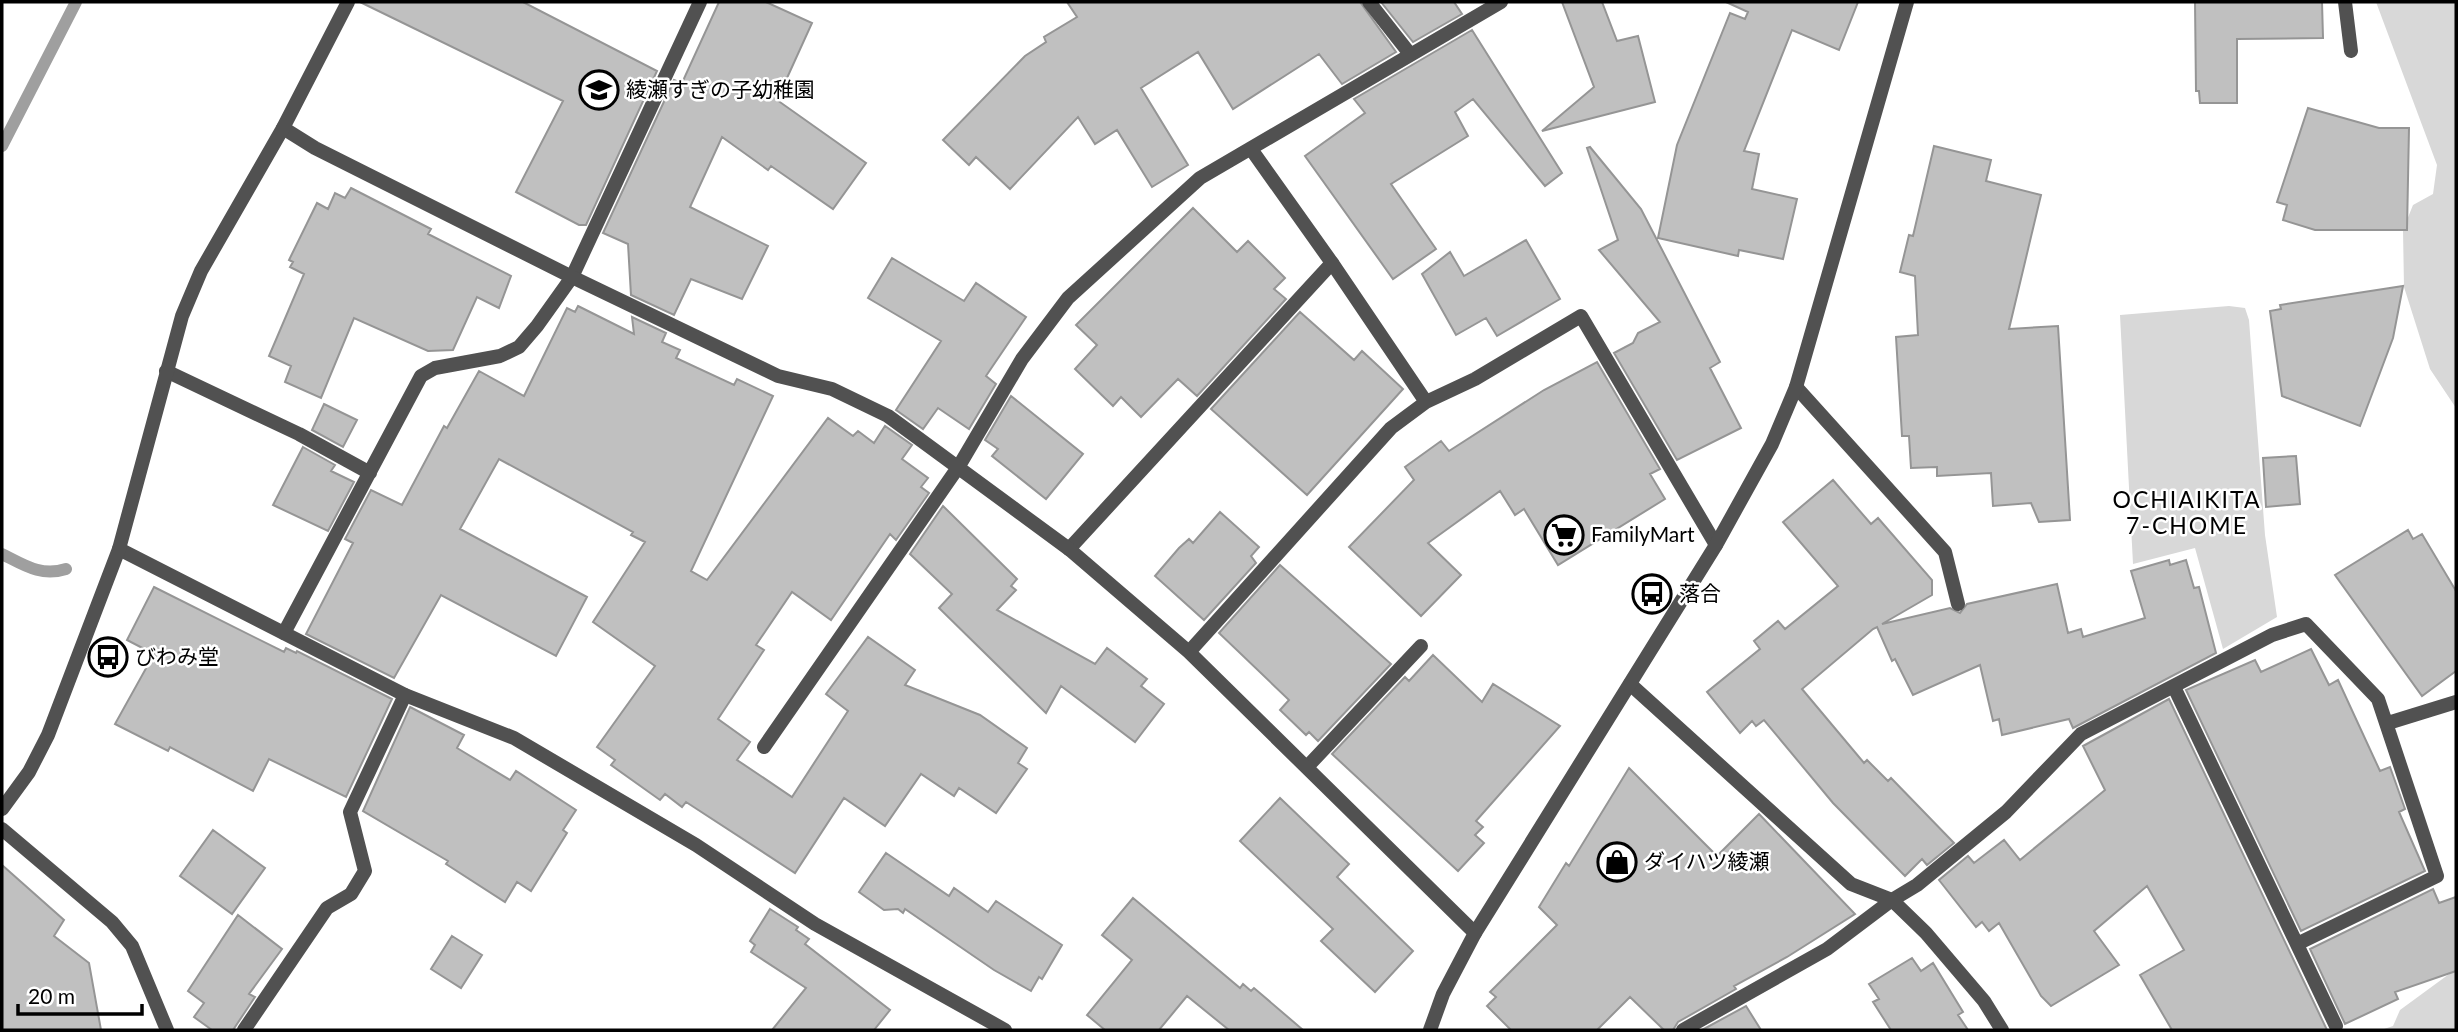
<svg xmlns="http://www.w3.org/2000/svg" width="2458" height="1032" viewBox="0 0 2458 1032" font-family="Lato,'Noto Sans JP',sans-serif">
  <rect width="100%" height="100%" fill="#fff"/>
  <path fill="#d8d8d8" d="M2376,2H2456V408L2430,369L2404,287L2403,230L2413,205L2433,194L2437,165Z
    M2229,306L2245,308L2249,320L2265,535L2277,617L2223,649L2195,548L2133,564L2120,315Z
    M2456,969V1030H2381L2393,1026L2400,1010Z"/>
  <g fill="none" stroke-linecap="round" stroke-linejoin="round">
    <path stroke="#9f9f9f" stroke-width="12" d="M2,146L76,2
      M2,554C24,565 41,577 66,569"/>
  </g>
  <path fill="#c0c0c0" stroke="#959595" stroke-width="2" d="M360,2H523L657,71L586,225H579L516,192L563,101Z
    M719,2H766L812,23L777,100L866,163L833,209L771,166L768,170L722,137L690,207L768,246L742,299L691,279L674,315L631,295L628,244L603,233L674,80L682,83Z
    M1067,2H1360L1396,52L1342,84L1319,54L1233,109L1198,52L1141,88L1188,165L1152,187L1117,130L1095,144L1078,117L1010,189L976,157L969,165L943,140L1025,56L1046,42L1044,37L1077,17Z
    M1381,2H1454L1462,14L1413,42Z
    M1562,2H1602L1617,41L1638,36L1655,102L1542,131L1594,87Z
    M1726,2H1858L1839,50L1792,30L1744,151L1759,154L1752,189L1797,199L1783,259L1739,250L1738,256L1658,238L1677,145L1730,13L1745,19L1748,12Z
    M2195,2H2322L2323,38L2237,39V103H2200L2199,91H2196Z
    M1472,30L1562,173L1545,186L1473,99L1455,112L1468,136L1391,184L1436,249L1393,279L1305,156L1365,113L1354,99Z
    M2308,108L2379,128H2409L2407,230H2315L2283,220L2287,205L2277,202Z
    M1934,146L1991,160L1986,181L2041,195L2009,329L2058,326L2070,520L2039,522L2031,503L1993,506L1991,473L1937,476V467L1911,468L1909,436H1902L1896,337L1918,335L1915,276L1900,272L1909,235L1913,236Z
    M1590,147L1641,209L1720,362L1710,368L1741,428L1677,460L1614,353L1633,343L1638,333L1660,322L1599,250L1618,240L1587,148Z
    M351,188L431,229L428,234L511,276L499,308L477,297L453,350L428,351L354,318L321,398L285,382L291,366L269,356L304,274L290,267L293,262L289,260L317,203L328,209L335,193L345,198Z
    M1193,208L1237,252L1248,241L1285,278L1274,289L1286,299L1197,396L1178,379L1141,417L1121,397L1113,406L1075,369L1097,345L1076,325Z
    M1526,240L1560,299L1497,336L1486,318L1456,335L1422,274L1450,252L1464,276Z
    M892,258L964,301L976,283L1026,317L986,376L996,384L969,429L938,408L923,429L896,410L941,341L868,298Z
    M2403,286L2393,338L2360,426L2282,396L2270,311L2281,309L2280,305Z
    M578,306L634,334L632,317L666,333L662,342L680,350L676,358L734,385L737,379L773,396L691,571L707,580L828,418L853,436L858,431L874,443L885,426L912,445L902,459L928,478L921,487L929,493L896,540L890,534L831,620L792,592L756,645L764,650L718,719L750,742L737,760L792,797L848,711L826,694L868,637L915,670L905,685L980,715L1027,748L1018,763L1027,769L996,813L959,788L954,796L921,774L885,826L844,798L795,873L686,802L682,807L665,794L660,800L611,765L615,760L597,747L655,666L593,622L645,542L631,535L633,532L499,459L460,529L587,597L556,656L441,595L394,678L306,634L353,543L345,539L371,490L402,505L444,426L447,428L479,371L524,396L567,308L575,312Z
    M1300,312L1354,360L1362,351L1403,389L1307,495L1211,409Z
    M1597,362L1660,469L1650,474L1665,499L1558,565L1524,509L1515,515L1500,491L1428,543L1461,575L1421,616L1349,547L1414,480L1405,467L1441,441L1449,451L1544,390Z
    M1011,396L1083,454L1046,499L992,456L998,449L985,440Z
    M324,404L357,420L343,447L312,430Z
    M303,447L335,465L331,471L354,482L328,531L273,505Z
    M2296,456L2300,504L2266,507L2263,458Z
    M1833,480L1871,524L1878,518L1932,580V595L1882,624L1950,608L1960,613L1967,604L2057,584L2068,633L2081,629L2083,637L2145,618L2131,571L2169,560L2170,565L2186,560L2194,588L2199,587L2216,653L2073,728L2069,719L2002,735L1999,719L1993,721L1980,665L1913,695L1895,659L1892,661L1877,627L1873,629L1802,689L1864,763L1867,760L1888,781L1891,778L1954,843L1927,865L1922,859L1905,876L1833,803L1764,720L1756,726L1752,721L1740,733L1707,692L1760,649L1754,641L1778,621L1785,629L1838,586L1783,522Z
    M943,506L1017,579L1011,586L1016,590L997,610L1095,664L1107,648L1147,679L1141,686L1164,704L1135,742L1061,686L1046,713L939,608L952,594L910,554Z
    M1220,512L1259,547L1251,556L1256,563L1204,620L1155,576L1179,548L1189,539L1193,543Z
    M2408,530L2413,539L2422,534L2456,591V671L2422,696L2335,575Z
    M1280,565L1391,664L1318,741L1309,732L1306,735L1280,710L1289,700L1219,633Z
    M154,587L284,652L286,648L296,653L297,651L392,699L346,797L269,759L253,791L170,747L168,751L115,724L154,654L127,640Z
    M2311,649L2329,685L2338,680L2380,771L2390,767L2405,809L2399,812L2425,871L2301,931L2186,690L2255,660L2261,672Z
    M1433,655L1482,702L1493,684L1560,726L1476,821L1483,827L1475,835L1484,843L1458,871L1332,754L1405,677L1409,681Z
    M2169,699L2327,1030H2172L2140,975L2184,950L2147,886L2094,931L2119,965L2051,1006L2041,996L1999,923L1989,931L1982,922L1976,927L1939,880L1968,856L1974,863L2004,840L2020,860L2105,790L2083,746Z
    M410,707L464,735L457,748L510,780L516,771L576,810L563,830L567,833L531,891L517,882L505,902L446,864L448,861L363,811Z
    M1629,768L1717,856L1759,814L1855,914L1787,957L1734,986L1736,989L1678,1022L1673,1030H1664L1630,997L1597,1030H1511L1487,1006L1496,997L1490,992L1557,925L1539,907L1566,863L1569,866Z
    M1280,798L1349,864L1337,877L1413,951L1375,992L1321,941L1333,929L1240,841Z
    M213,830L265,868L232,914L180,876Z
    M886,853L949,896L954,888L988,912L996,901L1062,945L1042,979L1039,977L1031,991L994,970L905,909L903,913L898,909L884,910L859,892Z
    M2,865L64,920L54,936L89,963L101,1030H2Z
    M2433,889L2439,903L2456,897V971L2395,992L2398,999L2345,1024L2310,949Z
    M1133,898L1240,988L1243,984L1251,991L1254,988L1303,1030H1229L1187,996L1159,1030H1105L1087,1015L1132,960L1102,935Z
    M770,909L798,927L796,930L809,939L805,944L890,1010L874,1030H772L806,988L751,952L755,945L750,941Z
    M238,915L282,949L249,994L255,997L233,1030H212L194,1017L204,1003L188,991Z
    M452,936L482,955L461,988L431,969Z
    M1912,958L1921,971L1933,963L1963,1012L1958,1015L1968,1030H1891L1873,1002L1879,999L1869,984Z
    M1746,1006L1761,1030H1702Z"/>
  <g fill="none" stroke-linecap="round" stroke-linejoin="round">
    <path stroke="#515151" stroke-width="14" d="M1369,2L1410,54
      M2345,2L2351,51
      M166,371L299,434L370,473
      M1796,387L1945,552L1958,604
      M1069,549L1332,263
      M284,633L421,376L435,368L500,356L519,347L537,326L572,277L700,2
      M2174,687L2336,1026
      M2388,723L2456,702
      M1307,767L1421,646
      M1892,900L1917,885L2006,812L2081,734L2272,635L2306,624L2378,699L2437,876L2297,944
      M244,1030L327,908L351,894L365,871L350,812L405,695"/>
    <path stroke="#515151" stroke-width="14" d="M283,128L315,148L572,277L778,376L832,389L888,416L1069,549L1189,652L1475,933
      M1251,149L1332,263L1426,402
      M119,549L405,695L514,738L696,845L815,924L1005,1030
      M1189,652L1391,428L1426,402L1475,379L1581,316L1716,545
      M1630,684L1851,884L1892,900L1926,933L1984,1001L2002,1030
      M764,747L959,466L1022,359L1068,298L1200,178L1501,2
      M2,829L112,922L132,946L167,1030
      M1683,1030L1827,949L1892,900"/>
    <path stroke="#515151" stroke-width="14" d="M2,809L29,772L48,735L119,549L182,316L201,271L283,128L348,2
      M1430,1030L1443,994L1475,933L1716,545L1772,444L1796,387L1907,2"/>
  </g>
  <defs>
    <g id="school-ring" transform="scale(2.0125)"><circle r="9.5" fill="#fff" stroke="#000" stroke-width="1.5"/><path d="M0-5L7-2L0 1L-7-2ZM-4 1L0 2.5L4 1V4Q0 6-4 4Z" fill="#000"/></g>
    <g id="supermarket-ring" transform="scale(2.0125)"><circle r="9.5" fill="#fff" stroke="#000" stroke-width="1.5"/><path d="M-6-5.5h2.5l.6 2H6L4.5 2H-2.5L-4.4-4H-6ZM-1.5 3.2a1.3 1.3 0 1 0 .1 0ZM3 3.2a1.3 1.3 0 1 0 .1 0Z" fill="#000"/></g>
    <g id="bus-ring" transform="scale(2.0125)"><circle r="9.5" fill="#fff" stroke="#000" stroke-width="1.5"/><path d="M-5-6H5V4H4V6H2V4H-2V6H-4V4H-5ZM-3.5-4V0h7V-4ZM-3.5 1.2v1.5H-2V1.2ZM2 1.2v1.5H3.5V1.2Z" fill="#000"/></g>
    <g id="shop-ring" transform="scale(2.0125)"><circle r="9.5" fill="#fff" stroke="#000" stroke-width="1.5"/><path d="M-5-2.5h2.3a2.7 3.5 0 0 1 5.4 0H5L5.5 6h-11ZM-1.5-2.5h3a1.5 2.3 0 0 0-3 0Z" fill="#000"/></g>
  </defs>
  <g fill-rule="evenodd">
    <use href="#school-ring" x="599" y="90"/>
    <use href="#supermarket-ring" x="1564" y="535"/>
    <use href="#bus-ring" x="1652" y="594"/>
    <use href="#bus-ring" x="108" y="657"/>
    <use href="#shop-ring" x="1617" y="862"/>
  </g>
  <g text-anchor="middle" stroke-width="5" stroke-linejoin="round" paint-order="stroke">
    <g font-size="21" fill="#000" stroke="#fff" text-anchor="start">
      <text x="626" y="97">綾瀬すぎの子幼稚園</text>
      <text x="1591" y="542">FamilyMart</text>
      <text x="1679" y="601">落合</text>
      <text x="135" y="664">びわみ堂</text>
      <text x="1644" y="869">ダイハツ綾瀬</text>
    </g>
    <g font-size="23" letter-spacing="2" fill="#000" stroke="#fff">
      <text x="2187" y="508">OCHIAIKITA<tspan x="2187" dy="26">7-CHOME</tspan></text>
    </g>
  </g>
  <rect width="2458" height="1032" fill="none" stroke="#000000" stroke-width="7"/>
  <path d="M18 1004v10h124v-10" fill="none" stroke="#000000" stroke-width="3.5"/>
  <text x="28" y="1004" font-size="21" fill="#000000" stroke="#ffffff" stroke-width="5" paint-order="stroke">20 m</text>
</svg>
